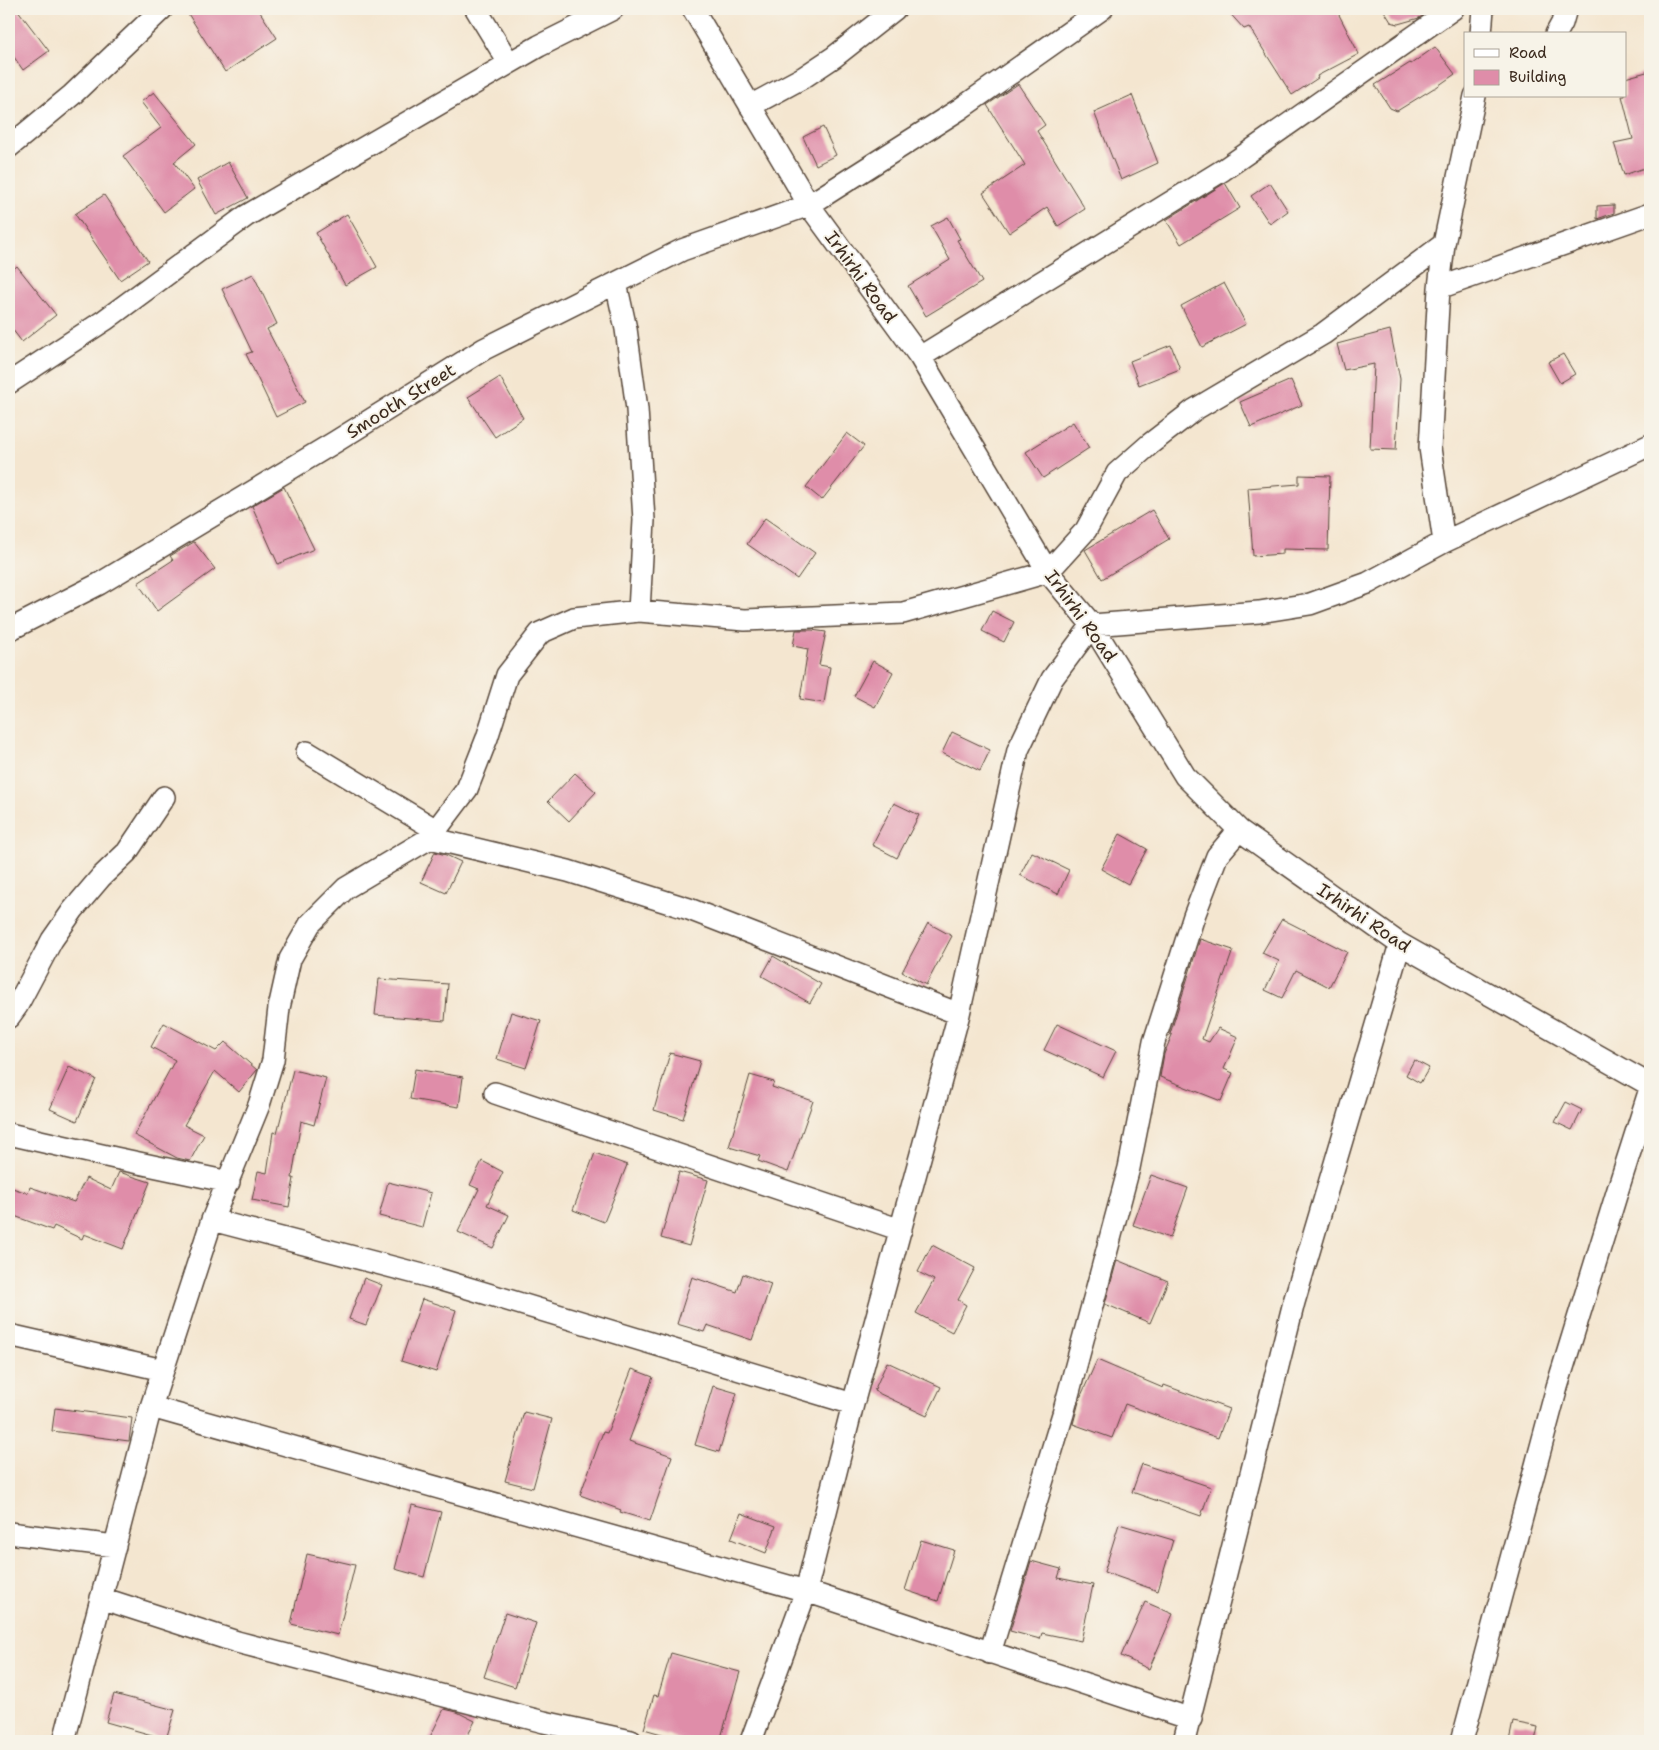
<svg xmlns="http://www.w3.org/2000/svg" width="1659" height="1750" viewBox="0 0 1659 1750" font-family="'Shantell Sans',sans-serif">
  <rect width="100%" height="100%" fill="#f7f3e8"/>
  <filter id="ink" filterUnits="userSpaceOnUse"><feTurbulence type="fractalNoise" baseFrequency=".02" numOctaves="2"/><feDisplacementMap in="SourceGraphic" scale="10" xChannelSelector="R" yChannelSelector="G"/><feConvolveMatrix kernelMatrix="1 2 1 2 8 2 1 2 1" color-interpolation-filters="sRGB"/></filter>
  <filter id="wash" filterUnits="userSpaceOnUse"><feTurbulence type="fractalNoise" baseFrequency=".0096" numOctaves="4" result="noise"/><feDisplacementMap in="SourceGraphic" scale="20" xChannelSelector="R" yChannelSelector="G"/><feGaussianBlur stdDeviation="1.12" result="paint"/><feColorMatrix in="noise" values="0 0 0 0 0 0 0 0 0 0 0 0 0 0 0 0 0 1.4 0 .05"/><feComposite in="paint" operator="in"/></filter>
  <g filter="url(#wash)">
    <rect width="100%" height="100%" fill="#f4e6d0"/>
    <g id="blocks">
      <path fill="#df8da9" d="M9,9H17L49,51L23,70L9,50Z
        M185,9H258L277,38L225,72Z
        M1226,9H1336L1359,54L1317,76L1318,78L1292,95L1249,27L1244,29Z
        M1383,9H1432L1419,18L1398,24L1391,22Z
        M1435,47L1455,74L1435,88H1434L1397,111L1390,108L1375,85L1410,63L1411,64Z
        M1650,71V166L1624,175L1614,143L1633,139L1622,96H1625V78Z
        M1018,84L1045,125L1037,131L1085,209L1058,226L1047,207L1009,233L983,193L1025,165L987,105Z
        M154,92L196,144L174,162L194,189L164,212L123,156L161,128L141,102Z
        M1132,95L1158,163L1121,180L1094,112Z
        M823,127L836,155L816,165L803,137Z
        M228,162L248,198L216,215L197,180Z
        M1225,183L1240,208L1181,244L1166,220Z
        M1270,183L1288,211L1270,224L1251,196Z
        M104,195L148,261L120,280L75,214Z
        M1614,205V213L1597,219V206Z
        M347,214L377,267L345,285L316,233Z
        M948,217L960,239L957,240L982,282L926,316L908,286L950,260L931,226Z
        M17,266L56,315L22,342L9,325V273Z
        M253,274L277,324L267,329L305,402L276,417L246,354L252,352L222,289Z
        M1224,283L1246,324L1202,347L1181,306Z
        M1390,330L1400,379L1396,450L1370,449L1374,364L1344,370L1337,344Z
        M1171,345L1180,369L1139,385L1130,361Z
        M1563,354L1575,374L1560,383L1548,362Z
        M500,377L523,418L495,437L468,397Z
        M1291,380L1302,405L1251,427L1240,402Z
        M1073,422L1089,448L1043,478L1026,452Z
        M847,433L864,446L822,500L806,487Z
        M1299,475L1330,476L1328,550L1283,549V554L1253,556L1248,488L1299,484Z
        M284,487L314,549L278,564L252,506Z
        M1152,510L1169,539L1102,579L1085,550Z
        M765,518L815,553L797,579L747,544Z
        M194,542L215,569L157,611L138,583L173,560L170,556Z
        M992,611L1014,622L1004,642L982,631Z
        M796,630H812L826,632L819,665L830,667L824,703L800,699L808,649L793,646Z
        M873,661L893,672L875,707L854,696Z
        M952,732L990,750L980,771L942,753Z
        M575,773L596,792L569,821L548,801Z
        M894,803L919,815L897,858L872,845Z
        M1120,834L1147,849L1128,884L1101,869Z
        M435,852L446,855L461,862L446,893L421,882Z
        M1032,852L1069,870L1058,894L1020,875Z
        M1282,919L1347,952L1329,987L1296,970L1282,998L1265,990L1279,961L1262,953Z
        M928,923L952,936L926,985L902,972Z
        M1200,939L1233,950L1202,1039L1209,1042L1218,1028L1238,1037L1224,1069L1233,1073L1221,1101L1160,1077L1164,1054L1172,1035L1170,1034Z
        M773,956L821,984L810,1003L762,976Z
        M379,979L448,984L445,1021L375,1015Z
        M511,1012L541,1021L526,1068L497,1059Z
        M164,1023L216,1051L225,1042L257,1070L239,1092L215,1071L184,1125L204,1135L190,1161L177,1158L134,1135L175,1060L151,1047Z
        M1057,1024L1116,1051L1103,1077L1044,1050Z
        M670,1053L700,1061L683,1119L654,1110Z
        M1414,1060L1429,1068L1420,1083L1406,1075Z
        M69,1067L96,1079L77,1121L50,1109Z
        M415,1069L463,1077L459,1107L410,1099Z
        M293,1070L326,1078L314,1125L301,1121L292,1178H294L289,1207L252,1200L258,1171L267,1173L273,1132L277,1133Z
        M750,1075L774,1082L772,1087L813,1101L788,1172L758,1161L760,1156L729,1147Z
        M1566,1102L1582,1110L1572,1130L1555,1122Z
        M595,1153L627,1165L604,1222L573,1210Z
        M482,1161L503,1172L487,1205L509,1215L493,1248L458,1232L479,1189L470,1185Z
        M119,1172L150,1182L123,1249L84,1234L82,1239L54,1226L52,1230L9,1214V1187L28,1193L30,1187L74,1202L86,1178L111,1190Z
        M679,1172L708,1180L689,1246L661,1238Z
        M1151,1175L1188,1188L1170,1238L1133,1225Z
        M388,1182L431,1193L422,1227L379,1216Z
        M932,1245L975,1268L958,1300L966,1305L952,1332L916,1313L934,1280L918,1272Z
        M1117,1260L1168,1281L1150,1323L1105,1304Z
        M743,1274L771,1284L752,1340L707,1325L704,1332L677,1324L692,1277L737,1292Z
        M364,1278L382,1285L366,1325L349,1319Z
        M422,1299L456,1310L436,1372L401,1361Z
        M1097,1360L1163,1388L1164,1385L1229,1409L1218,1438L1125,1404L1112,1438L1073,1424L1080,1398Z
        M887,1362L941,1387L927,1416L874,1391Z
        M632,1369L653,1377L629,1441L672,1456L650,1521L620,1512L621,1510L580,1495L603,1432L607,1433Z
        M713,1386L737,1393L719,1452L695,1445Z
        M55,1408L132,1418L129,1441L52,1431Z
        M524,1412L552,1419L533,1488L505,1481Z
        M1142,1464L1211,1487L1201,1516L1132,1492Z
        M412,1505L441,1512L424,1577L395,1569Z
        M741,1513L776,1526L766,1553L731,1539Z
        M1119,1524L1173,1540L1158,1591L1104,1572Z
        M921,1540L954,1550L938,1601L905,1590Z
        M307,1554L355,1565L338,1635L291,1624Z
        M1031,1561L1061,1569L1058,1578L1093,1585L1081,1641L1042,1633L1040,1639L1010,1631Z
        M1145,1602L1173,1614L1149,1669L1121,1656Z
        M505,1613L536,1623L515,1687L484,1677Z
        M671,1653L740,1672L720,1741H686L644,1729L654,1695L658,1696Z
        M114,1694L175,1710L166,1739L106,1722Z
        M444,1709L457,1712L475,1721L465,1741H428Z
        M1513,1722L1538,1727L1535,1741H1509Z"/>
    </g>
  </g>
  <g filter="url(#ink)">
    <use href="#blocks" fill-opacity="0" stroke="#574639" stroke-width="1"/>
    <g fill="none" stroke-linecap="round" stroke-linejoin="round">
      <g stroke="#574639" stroke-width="24">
        <path id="minor" d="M476,9L509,63
          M693,9L809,205L920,357L1048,572L1092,625L1185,776L1239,830L1400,944L1650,1085
          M1481,34L1483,9
          M1556,34L1562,23L1566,9
          M750,106L804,77L834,57L895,9
          M9,147L72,95L162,9
          M616,283L626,329L637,409L644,520L639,611
          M1439,288L1650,214
          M920,357L1223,170L1453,9
          M9,383L105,320L246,216L539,46L613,9
          M1444,542L1430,448L1439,288L1444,244L1475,96
          M9,630L99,584L335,442L484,349L682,250L809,205L960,109L1102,9
          M307,752L436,830
          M430,838L568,871L689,909L959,1014
          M9,1017L17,1006L52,940L73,910L101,877L127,852L164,797
          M495,1093L901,1230
          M9,1134L115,1158L229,1182
          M212,1220L438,1279L853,1404
          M9,1335L163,1370
          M151,1407L806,1591L1191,1719
          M9,1533L115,1546
          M101,1598L237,1642L544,1722L631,1741
          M990,1653L1063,1414L1129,1168L1154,1042L1194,916L1217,856L1239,830
          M64,1741L151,1407L212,1220L259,1105L273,1060L279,1008L290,959L310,924L346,888L430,838L467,789L487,738L507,675L540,633L574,618L639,611L745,620L903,613L1048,572L1086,530L1117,473L1150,444L1194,410L1323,334L1444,244
          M751,1741L806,1591L853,1404L959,1014L1018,750L1052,679L1092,625L1259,612L1310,604L1368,583L1444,542L1650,445
          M1184,1741L1294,1302L1400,944
          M1462,1741L1557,1387L1619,1186L1650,1089"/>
      </g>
      <use href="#minor" stroke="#fff" stroke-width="21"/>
    </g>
  </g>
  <g text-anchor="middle" stroke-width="4" stroke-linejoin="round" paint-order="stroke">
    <g font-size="18" fill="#3b2a1e" stroke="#f7f3e8">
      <text transform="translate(861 277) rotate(54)" y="6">Irhirhi Road</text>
      <text transform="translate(401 401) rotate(-32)" y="6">Smooth Street</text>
      <text transform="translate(1081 616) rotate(54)" y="6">Irhirhi Road</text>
      <text transform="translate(1364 918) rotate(34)" y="6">Irhirhi Road</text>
    </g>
  </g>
  <rect width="1659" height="1750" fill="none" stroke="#f7f3e8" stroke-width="30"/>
  <rect x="1464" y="32" width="162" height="65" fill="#f7f3e8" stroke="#aca397"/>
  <rect x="1474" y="49" width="25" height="8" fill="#ffffff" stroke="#aca397"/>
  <text x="1509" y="58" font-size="15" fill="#3b2a1e">Road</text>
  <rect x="1474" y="70" width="25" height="15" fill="#df8da9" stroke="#aca397"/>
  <text x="1509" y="82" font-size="15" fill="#3b2a1e">Building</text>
</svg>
